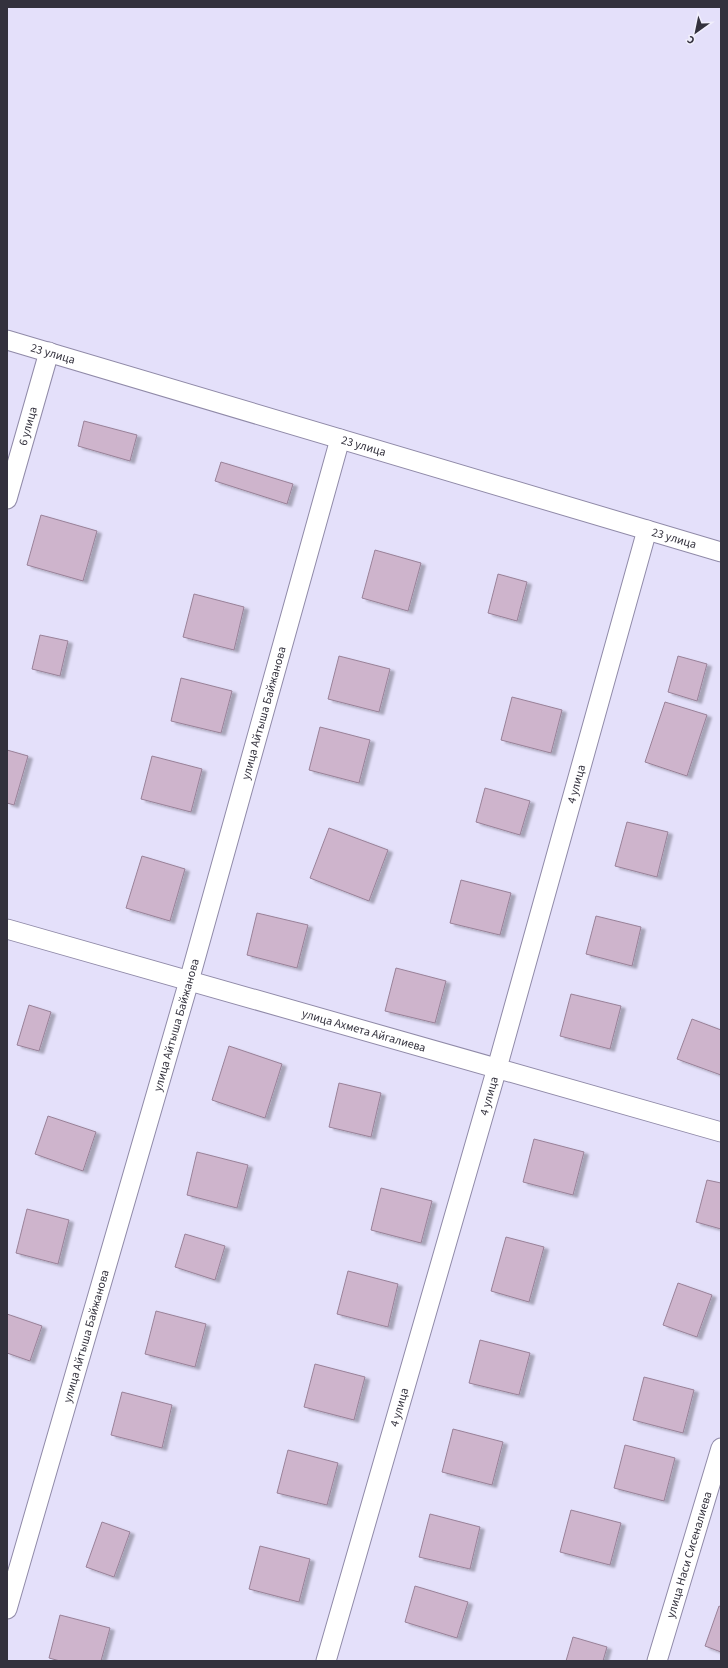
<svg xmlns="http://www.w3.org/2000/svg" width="728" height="1668" viewBox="0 0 728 1668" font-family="'Source Sans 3',sans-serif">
  <defs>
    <filter id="shadow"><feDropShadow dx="4.5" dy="2.5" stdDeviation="1" flood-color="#0004"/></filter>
  </defs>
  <rect width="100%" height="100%" fill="#e4e0fa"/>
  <path fill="#ceb4cc" stroke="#998198" filter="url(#shadow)" d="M84,421L137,435L130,461L78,446Z
    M221,462L293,484L287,504L215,481Z
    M41,515L97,531L83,581L27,565Z
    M375,550L421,563L408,611L362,598Z
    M498,574L527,582L517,621L488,613Z
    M194,594L244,607L234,650L183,637Z
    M40,635L68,641L60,676L32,669Z
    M339,656L390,669L379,712L328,699Z
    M678,656L707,664L697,701L668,692Z
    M181,678L232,691L221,733L171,721Z
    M512,697L562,710L551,753L501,740Z
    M665,702L707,715L687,776L645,762Z
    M320,727L370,740L359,783L309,770Z
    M7,750L28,756L14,805L7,803Z
    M152,756L202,769L191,812L141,799Z
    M485,788L530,801L520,835L476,822Z
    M627,822L668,832L657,877L615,866Z
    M329,828L388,850L369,901L310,878Z
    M142,856L185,869L170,921L126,908Z
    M461,880L511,893L500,935L450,923Z
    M257,913L308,925L297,968L247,955Z
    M596,916L641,927L632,966L586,954Z
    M396,968L446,981L435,1023L385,1011Z
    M571,994L621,1006L610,1049L560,1036Z
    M29,1005L51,1012L39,1051L17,1045Z
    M692,1019L721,1030V1075L677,1059Z
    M229,1046L282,1064L265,1118L212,1100Z
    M339,1083L381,1093L371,1137L329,1127Z
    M48,1116L96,1132L83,1171L35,1154Z
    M534,1139L584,1152L573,1195L523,1182Z
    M197,1152L248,1165L237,1208L187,1195Z
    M707,1180L721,1183V1229L696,1222Z
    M381,1188L432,1201L421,1243L371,1230Z
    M27,1209L69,1220L58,1264L16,1253Z
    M185,1234L225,1246L215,1280L175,1267Z
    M506,1237L544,1247L529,1302L491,1291Z
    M348,1271L398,1284L388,1327L337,1314Z
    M678,1283L712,1295L697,1337L663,1325Z
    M156,1311L206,1324L195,1367L145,1354Z
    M7,1314L42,1326L30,1361L7,1353Z
    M480,1340L530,1353L519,1395L469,1383Z
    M315,1364L365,1377L354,1420L304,1407Z
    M644,1377L694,1390L683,1433L633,1420Z
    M122,1392L172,1405L162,1448L111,1435Z
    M453,1429L503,1442L492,1485L442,1472Z
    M625,1445L675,1458L664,1501L614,1488Z
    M288,1450L338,1463L327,1505L277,1493Z
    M571,1510L621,1523L610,1565L560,1552Z
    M430,1514L480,1527L470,1569L419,1557Z
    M102,1522L130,1532L114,1577L86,1567Z
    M260,1546L310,1559L299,1602L249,1589Z
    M415,1586L468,1602L457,1638L405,1622Z
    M719,1606L721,1607V1652L705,1646Z
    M60,1615L110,1628L101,1661H60L49,1658Z
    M573,1637L607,1647L603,1661H566Z"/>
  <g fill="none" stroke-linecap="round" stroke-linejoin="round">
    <g stroke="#908aa8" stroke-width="21">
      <g id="minor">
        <path id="s1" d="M7,340L721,552"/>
        <path id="s2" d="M7,499L49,352"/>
        <path id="s3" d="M7,929L721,1132"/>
        <path id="s4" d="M7,1609L189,981L340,439"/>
        <path id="s5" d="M326,1661L497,1068L647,530"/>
        <path id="s6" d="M657,1661L721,1448"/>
      </g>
    </g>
    <use href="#minor" stroke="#fff" stroke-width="19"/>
  </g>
  <g text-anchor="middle" stroke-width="3.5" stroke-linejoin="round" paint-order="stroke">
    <g font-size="12" fill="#33313d" stroke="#f1effc">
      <text dy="4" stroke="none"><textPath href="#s1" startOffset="48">23 улица</textPath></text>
      <text dy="4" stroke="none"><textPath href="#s2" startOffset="76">6 улица</textPath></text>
      <text dy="4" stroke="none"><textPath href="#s1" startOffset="372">23 улица</textPath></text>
      <text dy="4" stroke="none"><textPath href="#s1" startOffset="696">23 улица</textPath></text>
      <text dy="4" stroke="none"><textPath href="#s4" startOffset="932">улица Айтыша Байжанова</textPath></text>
      <text dy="4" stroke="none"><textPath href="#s5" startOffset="912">4 улица</textPath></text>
      <text dy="4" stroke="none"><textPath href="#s4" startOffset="608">улица Айтыша Байжанова</textPath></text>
      <text dy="4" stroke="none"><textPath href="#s3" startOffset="371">улица Ахмета Айгалиева</textPath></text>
      <text dy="4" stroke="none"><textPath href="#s5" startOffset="588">4 улица</textPath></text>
      <text dy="4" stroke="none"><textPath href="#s4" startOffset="284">улица Айтыша Байжанова</textPath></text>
      <text dy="4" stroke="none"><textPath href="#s5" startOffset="264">4 улица</textPath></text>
      <text dy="4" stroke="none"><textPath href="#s6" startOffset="111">улица Наси Сисеналиева</textPath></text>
    </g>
  </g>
  <rect width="728" height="1668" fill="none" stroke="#33313d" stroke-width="16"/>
  <g transform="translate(696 32) rotate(213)" stroke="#f1effc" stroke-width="3" paint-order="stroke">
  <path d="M0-3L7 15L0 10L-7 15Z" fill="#33313d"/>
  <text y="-6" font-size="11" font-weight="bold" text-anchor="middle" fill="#33313d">С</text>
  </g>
</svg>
